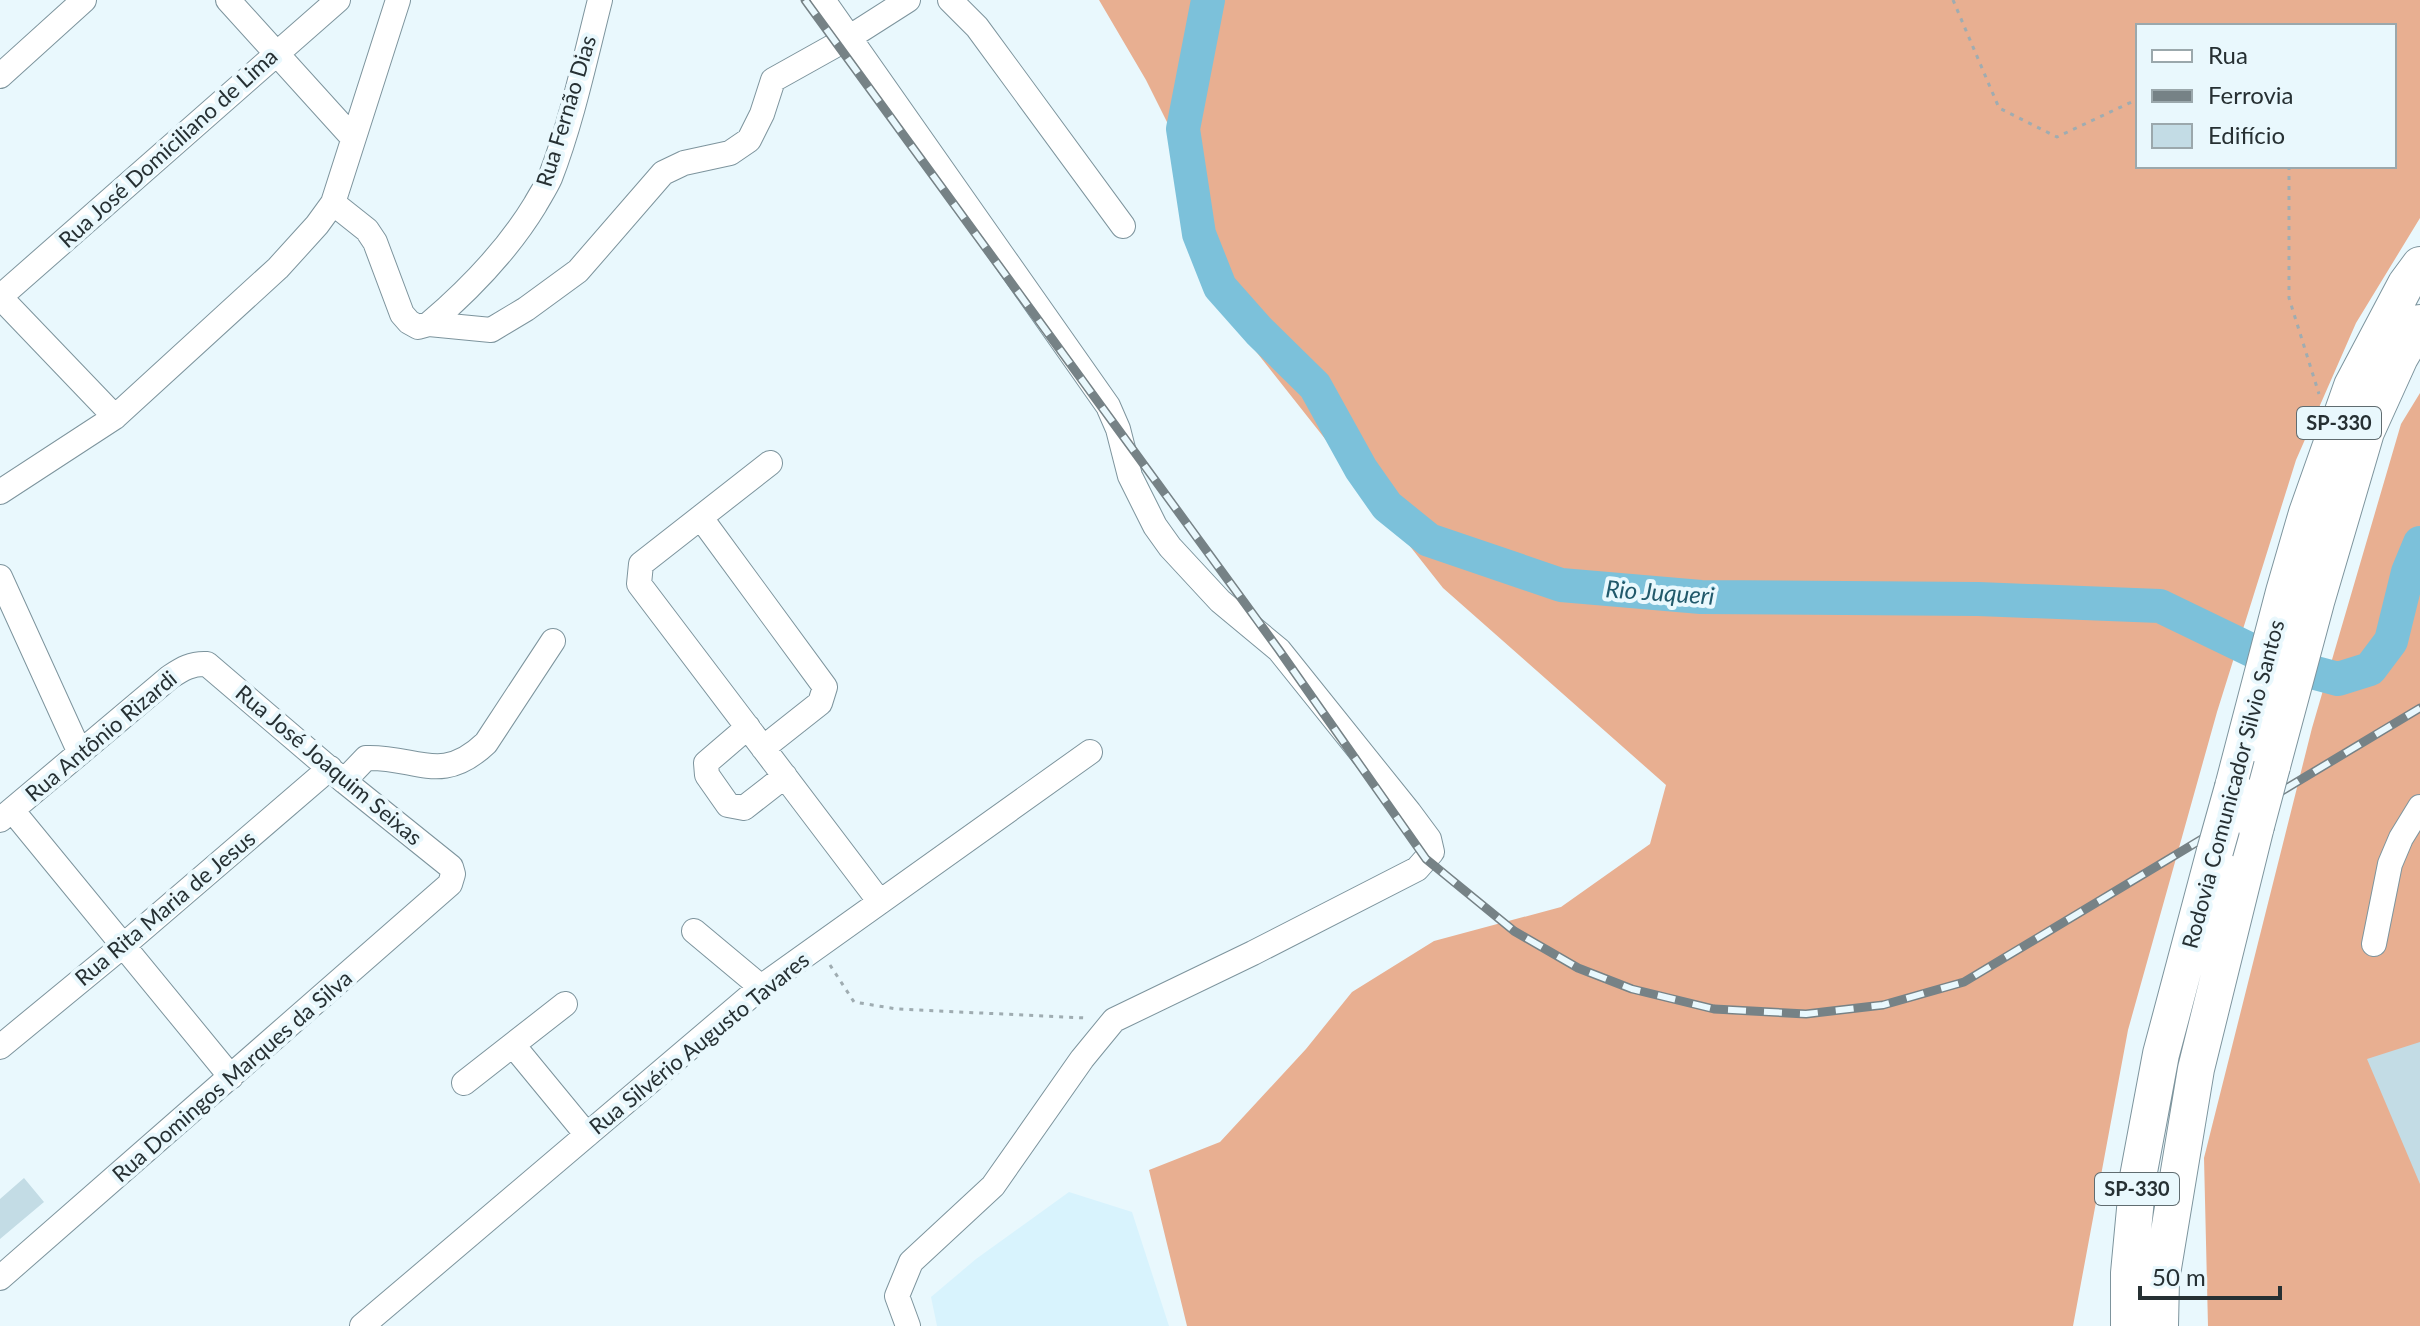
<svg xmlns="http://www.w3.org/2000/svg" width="2420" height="1326" viewBox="0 0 2420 1326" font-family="Lato,sans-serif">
  <rect width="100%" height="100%" fill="#e9f8fd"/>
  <path fill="#d8f3fd" d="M1069,1192L1132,1212L1169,1326H937L931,1297L976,1259Z"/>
  <path fill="#e8af91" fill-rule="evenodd" d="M1099,0H2420V218L2356,323L2296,460L2217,712L2128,1030L2073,1326H1187L1149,1170L1220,1142L1306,1049L1352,992L1434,941L1561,907L1650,844L1666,785L1443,588L1209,292L1168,124L1146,80ZM2394,26V166H2138V26Z
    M2420,393V1326H2208L2204,1158L2312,728L2401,424Z"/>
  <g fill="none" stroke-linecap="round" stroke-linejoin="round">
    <path stroke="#7cc1da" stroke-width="34" d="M1208,0L1183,129L1199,234L1220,287L1259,331L1315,386L1361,469L1387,506L1429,540L1561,585L1701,597L1978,599L2160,606L2278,663L2338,679L2370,669L2391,641L2408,572L2420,543"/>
  </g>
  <path fill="#c3dce5" d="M2420,1042V1184L2367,1059Z
    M24,1178L44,1202L0,1239V1199Z"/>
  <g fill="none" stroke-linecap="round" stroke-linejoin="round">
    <g stroke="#7d949d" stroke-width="26">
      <path id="minor" d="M228,0L353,138
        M823,0L1108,406L1118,429L1130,476L1155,526L1170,547L1220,601L1279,650L1409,812L1429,839L1432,852L1417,869L1253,953L1114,1020L1082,1059L993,1186L911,1262L897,1296L908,1326
        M950,0L977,27L1123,226
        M0,76L84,0
        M333,203L367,230L375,242L402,314L409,322L418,327L429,324L491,330L526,309L578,271L663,173L684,163L730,153L749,140L762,114L773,80L850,37L908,0
        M0,297L338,0
        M0,297L115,417
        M429,324C470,289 507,251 535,205C540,196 546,187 550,178C572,121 585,59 600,0
        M770,463L641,564L639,584L880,902
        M0,492L115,417L278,268L317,225L333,203L398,0
        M701,518L825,687L820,703L763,748
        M0,577L80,753
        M748,727L706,763L707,775L728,805L744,808L785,776
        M344,781L366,758C416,756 441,786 486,743L553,641
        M12,810L231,1077
        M0,820L170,677C182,669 192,663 207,664L344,781L451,867L453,874L450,884L0,1278
        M694,931L761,987
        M2374,944L2390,864L2401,838L2420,807
        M513,1045L587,1135
        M0,1047L124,945L330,768
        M464,1083L565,1004
        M362,1326L761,987L1090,752"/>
    </g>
    <g stroke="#7d949d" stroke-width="38">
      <path id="highway" d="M2272,766L2316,602L2366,432L2400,357L2420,323
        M2233,787L2284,592L2307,513L2352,386L2406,284L2420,265
        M2129,1326V1273L2138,1177L2161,1054L2215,851
        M2160,1326L2161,1280L2196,1069L2256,826"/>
    </g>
    <path stroke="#9facb1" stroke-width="3" stroke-dasharray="4 6" stroke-linecap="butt" d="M1953,0L1999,108L2057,137L2138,99
      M2289,166V298L2319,394
      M830,965L854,1002L897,1009L1086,1018"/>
    <use href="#minor" stroke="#fff" stroke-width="24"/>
    <use href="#highway" stroke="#fff" stroke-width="36"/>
    <g stroke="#768286" stroke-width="9">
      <path id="rail" d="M805,0L1279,650L1426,859L1514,931L1578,968L1632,989L1714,1009L1806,1014L1883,1005L1964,982L2420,708"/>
    </g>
    <use href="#rail" stroke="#e9f8fd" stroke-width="6" stroke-dasharray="18" stroke-linecap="butt"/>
    <g stroke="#7d949d" stroke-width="38" stroke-linecap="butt">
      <path id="highway-bridge" d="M2256,826L2272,766
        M2215,851L2233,787"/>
    </g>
    <use href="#highway-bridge" stroke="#fff" stroke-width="36"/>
  </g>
  <g text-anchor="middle" stroke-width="8" stroke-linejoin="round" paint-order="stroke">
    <g fill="#e9f8fd" stroke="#606c70" stroke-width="2">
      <rect x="2297" y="407" width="84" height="32" rx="6"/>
      <rect x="2095" y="1173" width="84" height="32" rx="6"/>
    </g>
    <g font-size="20" font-weight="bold" fill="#263033">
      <text x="2339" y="430">SP-330</text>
      <text x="2137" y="1196">SP-330</text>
    </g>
    <g font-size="22" fill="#263033" stroke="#e9f8fd">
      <text transform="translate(566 111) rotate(-73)" y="8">Rua Fernão Dias</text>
      <text transform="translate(168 148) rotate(-42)" y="8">Rua José Domiciliano de Lima</text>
      <text transform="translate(101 736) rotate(-40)" y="8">Rua Antônio Rizardi</text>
      <text transform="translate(329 765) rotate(40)" y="8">Rua José Joaquim Seixas</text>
      <text transform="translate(2233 784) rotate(-75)" y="8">Rodovia Comunicador Silvio Santos</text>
      <text transform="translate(165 908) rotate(-40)" y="8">Rua Rita Maria de Jesus</text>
      <text transform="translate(699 1043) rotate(-39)" y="8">Rua Silvério Augusto Tavares</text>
      <text transform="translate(232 1076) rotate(-41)" y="8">Rua Domingos Marques da Silva</text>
    </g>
    <g font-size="24" font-style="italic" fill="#21596b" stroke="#e9f8fd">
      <text transform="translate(1660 593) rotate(4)" y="8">Rio Juqueri</text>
    </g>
  </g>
  <rect x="2136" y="24" width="260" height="144" fill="#e9f8fd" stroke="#9ba8ac" stroke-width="2"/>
  <rect x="2152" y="50" width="40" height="12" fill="#ffffff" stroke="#9ba8ac" stroke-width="2"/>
  <text x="2208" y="64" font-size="24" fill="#263033">Rua</text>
  <rect x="2152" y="90" width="40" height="12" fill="#768286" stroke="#9ba8ac" stroke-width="2"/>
  <text x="2208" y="104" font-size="24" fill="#263033">Ferrovia</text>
  <rect x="2152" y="124" width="40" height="24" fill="#c3dce5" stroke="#9ba8ac" stroke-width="2"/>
  <text x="2208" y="144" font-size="24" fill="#263033">Edifício</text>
  <path d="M2140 1286v12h140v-12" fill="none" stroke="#263033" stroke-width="4"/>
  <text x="2152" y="1286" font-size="24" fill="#263033" stroke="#e9f8fd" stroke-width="6" paint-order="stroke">50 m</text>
</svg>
